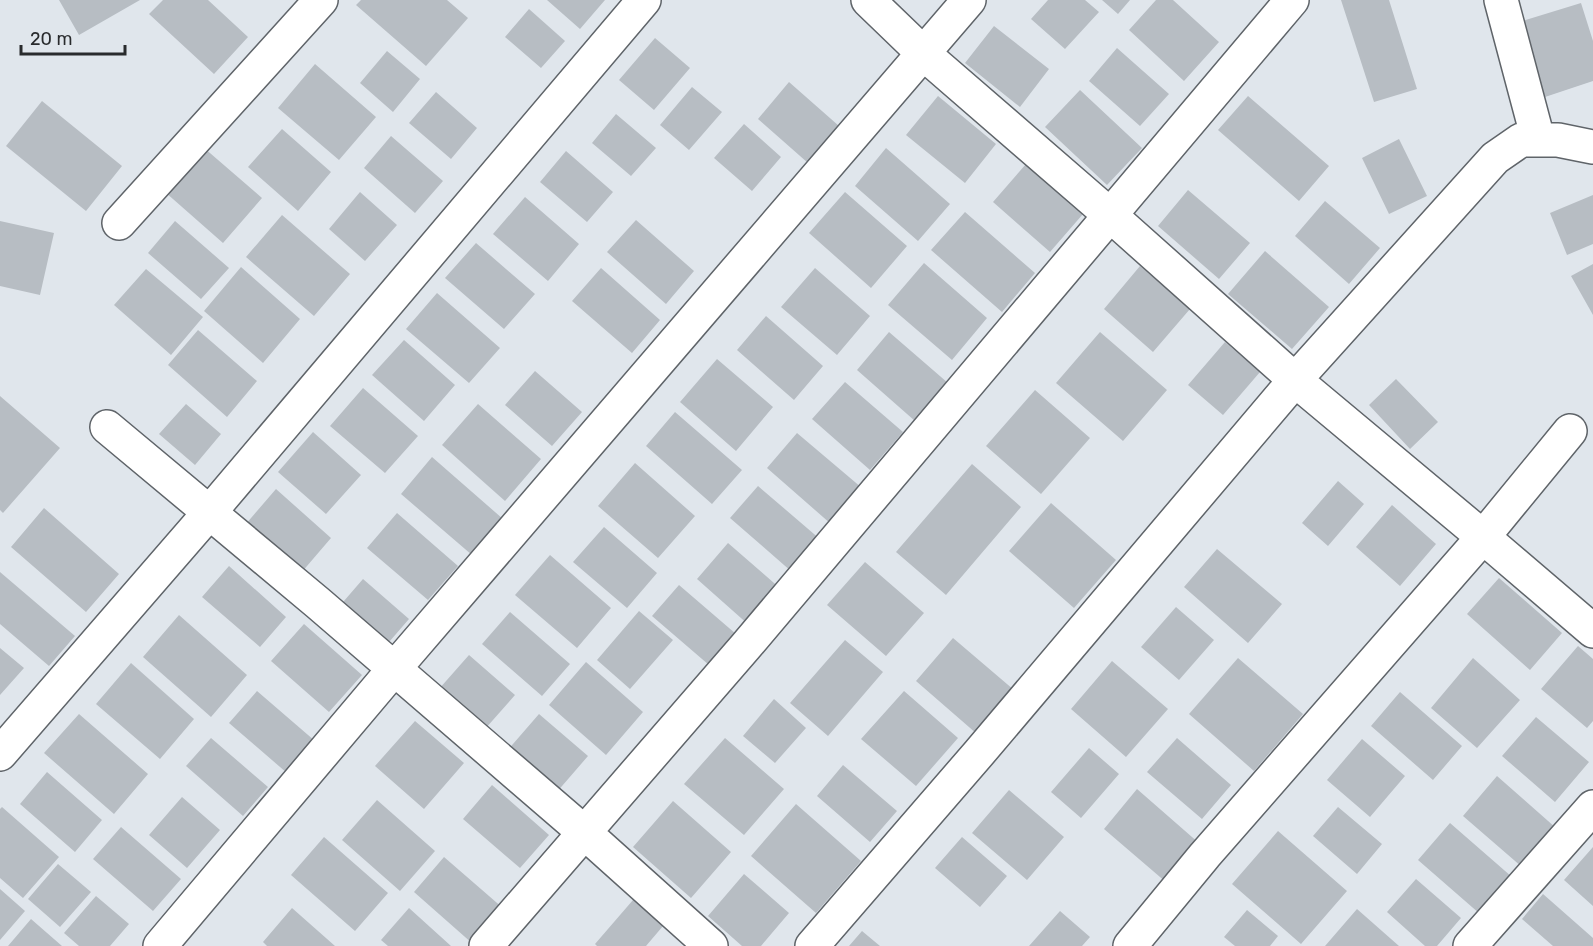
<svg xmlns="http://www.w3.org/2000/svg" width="1593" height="946" viewBox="0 0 1593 946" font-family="Rubik,sans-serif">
  <rect width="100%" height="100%" fill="#e0e6ec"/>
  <path fill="#b7bdc3" d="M59,0H140L79,35Z
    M163,0H208L248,37L214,74L149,14Z
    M361,0H447L468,18L426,66L356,5Z
    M547,0H605L580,29Z
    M1048,0H1085L1099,12L1065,49L1031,19Z
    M1102,0H1130L1118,14Z
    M1156,0H1173L1219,42L1184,81L1129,30Z
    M1341,0H1389L1417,89L1374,102Z
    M1581,3L1593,41V81L1545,97L1522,21Z
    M529,9L565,41L541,68L505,37Z
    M994,26L1049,69L1020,107L965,63Z
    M655,38L690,68L654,110L619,80Z
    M1117,48L1169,94L1140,126L1089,81Z
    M387,51L420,79L393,112L360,83Z
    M315,64L376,117L339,160L278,108Z
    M789,82L839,126L808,163L758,119Z
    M692,87L722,112L689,150L660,125Z
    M1080,90L1142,148L1107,185L1045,127Z
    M436,92L477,128L451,159L409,123Z
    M938,96L996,144L965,183L906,135Z
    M1248,96L1329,166L1299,201L1218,130Z
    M42,101L122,166L86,211L6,146Z
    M616,114L656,148L631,176L592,143Z
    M744,124L781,157L752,191L714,158Z
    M282,129L331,172L298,211L248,167Z
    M391,136L443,181L415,213L364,168Z
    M1399,139L1427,196L1389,214L1362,158Z
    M203,147L262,198L223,243L165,192Z
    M886,148L950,204L918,241L855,186Z
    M566,151L613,192L587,222L540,182Z
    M1026,164L1083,214L1050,252L993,202Z
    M1188,190L1250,243L1219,279L1158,226Z
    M360,192L397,225L365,261L329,229Z
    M845,192L907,246L871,288L809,233Z
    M1593,195V244L1567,255L1550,213Z
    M525,197L579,244L548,281L493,234Z
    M1325,201L1380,248L1349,284L1295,236Z
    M965,212L1035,273L1002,312L931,250Z
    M282,215L350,274L314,316L246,257Z
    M636,220L694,271L666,304L607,252Z
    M0,221L54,233L40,295L0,286Z
    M175,221L229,268L201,299L148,253Z
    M476,243L535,294L504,329L445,278Z
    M1265,251L1329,307L1292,349L1228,294Z
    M924,263L987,318L952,360L888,305Z
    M1593,264V315L1571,276Z
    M1140,266L1190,309L1153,352L1104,309Z
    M241,267L300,319L263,363L204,311Z
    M601,268L660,320L632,353L572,301Z
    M815,268L870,316L837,355L781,307Z
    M146,269L203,317L171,355L114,305Z
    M437,293L500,348L469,383L406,329Z
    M766,316L823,366L794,400L737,350Z
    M198,330L257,381L227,417L168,365Z
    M889,332L948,383L915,421L857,370Z
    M1100,332L1167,390L1123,441L1056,383Z
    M404,340L455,385L424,421L372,375Z
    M1225,342L1260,372L1223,415L1188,385Z
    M717,359L773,407L736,451L680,402Z
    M535,371L582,412L552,446L505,405Z
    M1396,379L1438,422L1410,449L1369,405Z
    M845,382L903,432L870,470L812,419Z
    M363,388L418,436L385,473L330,426Z
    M1035,390L1090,438L1041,494L986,446Z
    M0,396L60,448L3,513L0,510Z
    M186,404L221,434L195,465L159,434Z
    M478,404L541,459L505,501L442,445Z
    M675,412L742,470L712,504L646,446Z
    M313,432L361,475L326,514L278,472Z
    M797,433L862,488L831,524L767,468Z
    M432,457L503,519L472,555L401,494Z
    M635,463L695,516L658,558L598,506Z
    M972,464L1021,507L946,595L896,552Z
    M1338,481L1364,504L1328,546L1302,523Z
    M758,486L821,540L792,572L730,518Z
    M276,489L331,538L301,573L245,525Z
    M1051,503L1116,560L1074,608L1009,551Z
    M1392,505L1436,544L1400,586L1356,547Z
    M44,508L119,574L86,612L11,547Z
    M397,513L458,566L428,600L367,548Z
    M604,527L657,573L627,608L573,562Z
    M728,543L782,590L750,626L697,579Z
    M1217,549L1282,604L1248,643L1184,587Z
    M550,555L611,608L577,648L515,595Z
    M865,562L924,613L886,656L827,605Z
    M229,566L286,617L260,647L202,597Z
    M0,572L75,636L49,666L0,624Z
    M1499,578L1562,633L1530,670L1467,614Z
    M363,579L409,619L383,649L337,609Z
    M679,585L736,634L709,665L652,616Z
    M1176,607L1214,640L1179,680L1141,647Z
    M639,611L673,640L630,689L597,660Z
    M510,612L570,664L542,696L482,644Z
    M179,615L247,675L211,717L143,657Z
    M304,624L362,675L329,712L271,661Z
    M953,638L1014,690L977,734L916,681Z
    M845,640L883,672L828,736L790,703Z
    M1578,646L1593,659V721L1587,728L1541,689Z
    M0,648L24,668L0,695Z
    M469,655L515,695L485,729L439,689Z
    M1238,658L1303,714L1254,771L1189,714Z
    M1473,658L1520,700L1477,748L1431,708Z
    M1112,661L1168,709L1126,757L1071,709Z
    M586,662L643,712L606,755L549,705Z
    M131,663L194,719L160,759L96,704Z
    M257,691L315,741L287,773L229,723Z
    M904,691L958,738L916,786L861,739Z
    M1400,692L1462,746L1433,780L1371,726Z
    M774,699L806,728L775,763L743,736Z
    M79,714L148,774L114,814L44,753Z
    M539,714L588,756L556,793L507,751Z
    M1536,717L1589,762L1555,802L1502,756Z
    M415,721L464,763L424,809L375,766Z
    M211,738L268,787L243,816L186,766Z
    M725,738L784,789L744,835L684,784Z
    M1177,738L1231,785L1202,819L1147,772Z
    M1362,739L1405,776L1370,817L1327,780Z
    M1089,748L1119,774L1081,818L1051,792Z
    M843,765L897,811L870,842L817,796Z
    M47,772L102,820L75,852L20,804Z
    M1497,776L1556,828L1522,867L1463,816Z
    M492,785L549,835L520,868L463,819Z
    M1137,789L1200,844L1167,883L1104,829Z
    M1009,790L1064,837L1027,880L972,833Z
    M182,797L220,830L187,868L149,835Z
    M377,800L435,851L400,891L342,840Z
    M673,801L731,852L691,898L633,847Z
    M796,804L861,861L816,913L751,856Z
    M2,807L59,857L23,898L0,878V809Z
    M1338,807L1382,844L1357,874L1313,836Z
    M1450,823L1512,877L1480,914L1418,860Z
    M121,827L181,879L153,911L93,859Z
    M1278,831L1347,891L1301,944L1232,884Z
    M324,837L388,893L355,931L291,875Z
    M962,837L1007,876L980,907L935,868Z
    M1593,847V906L1564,880Z
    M444,857L504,909L473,944L414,892Z
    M58,864L91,892L60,927L28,899Z
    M744,874L789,913L761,946H742L708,916Z
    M1416,879L1461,918L1437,946H1425L1387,912Z
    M0,889L25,911L0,940Z
    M1543,894L1593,938V946H1553L1522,919Z
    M96,896L129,924L110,946H79L64,933Z
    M633,900L663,926L646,946H597L595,944Z
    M292,908L335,946H267L263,942Z
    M409,908L451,946H388L381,940Z
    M1357,909L1399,946H1325Z
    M1247,910L1278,936L1270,946H1235L1224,937Z
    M1060,911L1090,937L1082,946H1029Z
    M31,919L62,946H8Z
    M862,931L880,946H849Z"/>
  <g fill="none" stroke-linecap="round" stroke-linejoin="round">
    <g stroke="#5f6469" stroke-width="36">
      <path id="minor" d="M868,0L924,54L1110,215L1295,380L1483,537L1593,631
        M1501,0L1538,139
        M119,223L321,0
        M107,427L318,603L585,833L711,946
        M0,754L209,513L644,0
        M160,946L394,669L969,0
        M486,946L746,646L1292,0
        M812,946L979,753L1295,380L1495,158L1521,140H1558L1593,147
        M1130,946L1205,855L1483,537L1570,431
        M1470,946L1593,807"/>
    </g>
    <use href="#minor" stroke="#fff" stroke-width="33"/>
  </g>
  <path d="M21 45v9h104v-9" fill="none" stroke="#292b2d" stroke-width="3"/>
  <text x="30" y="45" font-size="18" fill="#292b2d" stroke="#e0e6ec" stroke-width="4.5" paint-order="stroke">20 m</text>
</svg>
